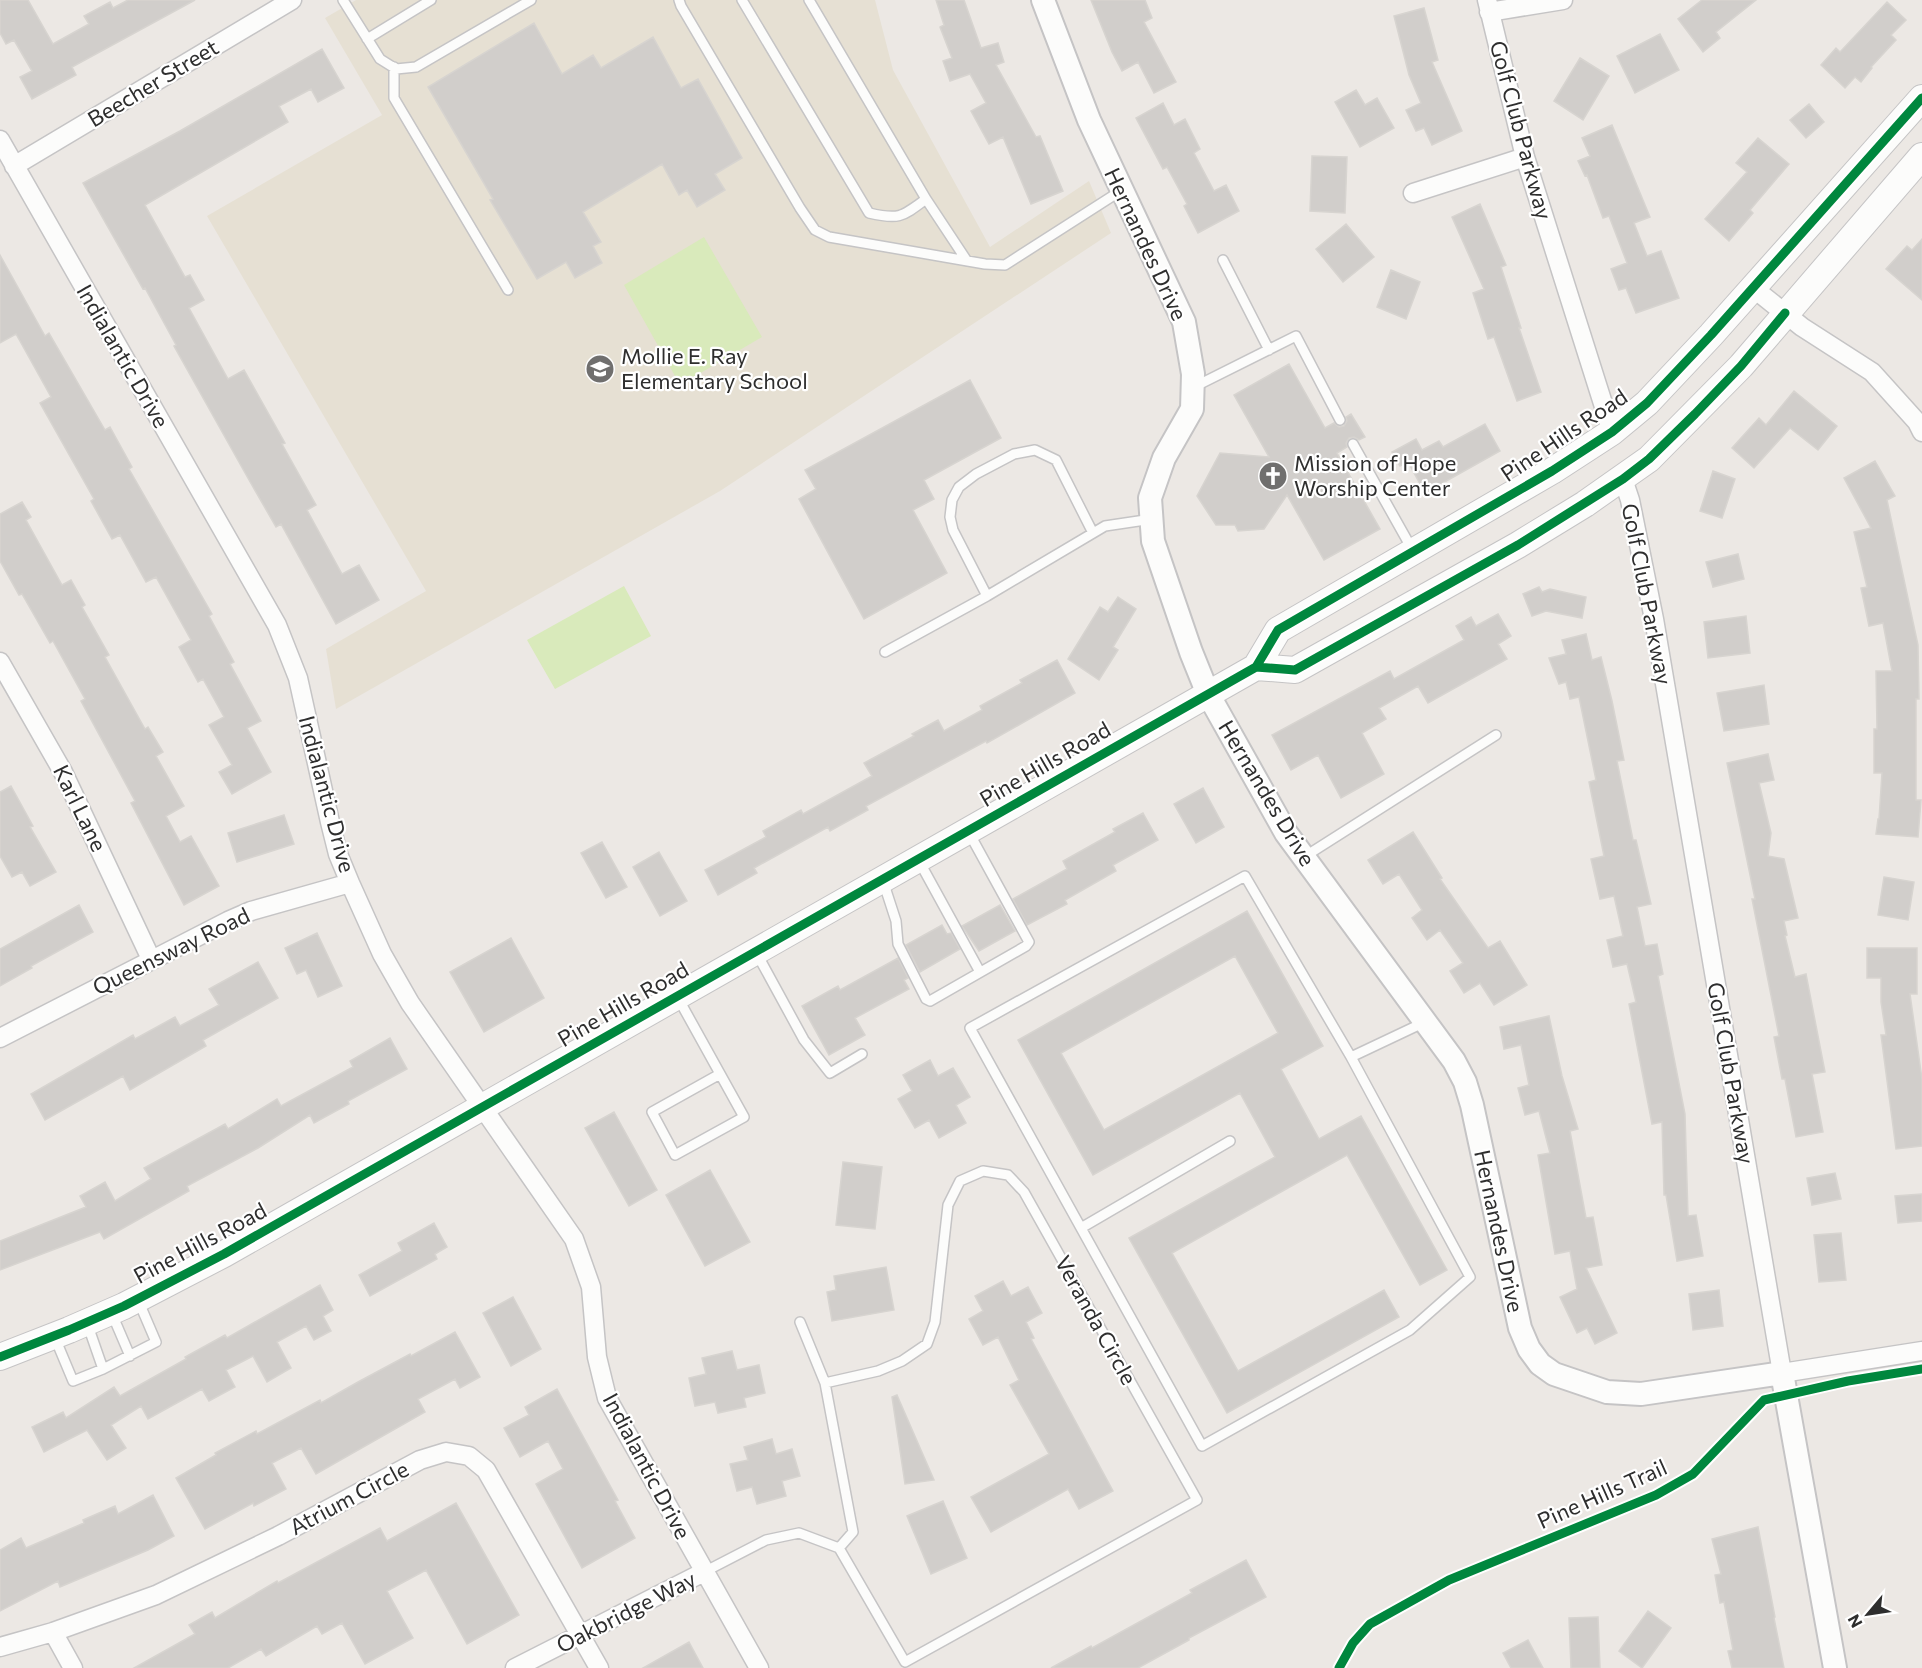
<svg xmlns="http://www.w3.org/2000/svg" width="1922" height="1668" viewBox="0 0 1922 1668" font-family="Commissioner,sans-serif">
  <rect width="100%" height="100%" fill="#ece8e4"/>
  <path fill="#e6e0d3" d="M356,0H875L893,70L990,247L1089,181L1111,233L720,491L336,709L326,649L426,591L207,216L382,115L325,18Z"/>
  <path fill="#d9eabb" d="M704,237L762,337L680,385L624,285Z
    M624,586L651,636L555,689L527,640Z"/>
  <path fill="#d1cecb" stroke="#d7d4d0" stroke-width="1.5" fill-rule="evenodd" d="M0,0H28L53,44L89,24L84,16L110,2L113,8L128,0H195L72,67L76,75L32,99L20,77L32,71L14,40L6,44L0,33Z
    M936,0H964L981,48L998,43L1004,62L996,65L1036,137L1040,136L1063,191L1031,204L1003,137L989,144L971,111L986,103L970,74L950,81L943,61L952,58L940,27L944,25Z
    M1091,0H1145L1152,18L1144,22L1176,82L1154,93L1138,62L1122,71L1112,52Z
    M1702,0H1756L1716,32L1720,38L1703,52L1678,19Z
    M1887,2L1906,20L1891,35L1896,40L1871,67L1872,68L1861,82L1855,77L1845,88L1821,65L1836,48L1840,52Z
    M1424,8L1438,60L1432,62L1462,131L1432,145L1424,128L1416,131L1406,110L1421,103L1409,75L1394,16Z
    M534,23L562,74L593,55L601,68L653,37L681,88L698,79L742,158L715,174L725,190L697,207L687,190L679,195L662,164L583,212L601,242L593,246L602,263L575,278L566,262L537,279L490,200L493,199L428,87Z
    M1660,34L1679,70L1635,93L1617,56Z
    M322,49L344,88L318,102L311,89L279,106L288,122L145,205L185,277L190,275L204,300L189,308L228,379L244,370L285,443L282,444L316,505L307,510L342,574L359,565L379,600L336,624L281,524L276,527L249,480L174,346L176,345L145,288L143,289L83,183L180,131Z
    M1580,58L1609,76L1583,120L1554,101Z
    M1356,90L1365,105L1377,98L1394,128L1360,147L1335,102Z
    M1163,103L1174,125L1185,119L1200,149L1194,153L1214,191L1226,185L1239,211L1198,233L1184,206L1187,204L1167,167L1163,169L1136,118Z
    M1809,104L1824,122L1806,138L1790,120Z
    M1612,125L1650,217L1634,223L1647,256L1661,251L1679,298L1636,313L1626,288L1619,290L1611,269L1627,263L1609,216L1603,218L1587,175L1585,176L1578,161L1590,156L1582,138Z
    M1758,138L1789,164L1750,210L1753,213L1729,241L1705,219L1747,172L1736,163Z
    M1312,156L1347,157L1345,213L1310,211Z
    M1480,204L1506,265L1501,267L1521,328H1519L1541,392L1517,401L1494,337L1488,339L1473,293L1484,289L1452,217Z
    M1346,224L1374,257L1343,282L1316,249Z
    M1922,239V300L1886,269L1907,246L1912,250Z
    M0,255L45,336L49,333L105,430L110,427L132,467L129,469L212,614L209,616L234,662L230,664L261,721L247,728L271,772L232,794L219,772L232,765L209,725L224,717L203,679L198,682L179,647L191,640L156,577L146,582L120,535L112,539L91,501L94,499L40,403L51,397L16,334L0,343Z
    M1391,270L1420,282L1406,319L1377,307Z
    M1289,364L1325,428L1334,423L1339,427L1344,426L1347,421L1346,417L1351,414L1365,437L1359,440L1354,437L1349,438L1346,443L1347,447L1337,453L1380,529L1324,560L1287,495L1264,529L1238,531L1235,525H1216L1197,496L1220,453L1269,457L1234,395Z
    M970,380L1001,438L924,480L934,499L913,510L947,573L864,619L799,499L816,489L805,470Z
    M1794,391L1837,426L1818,450L1790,428L1754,468L1732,448L1759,418L1766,425Z
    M1485,424L1500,451L1425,493L1408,462L1400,466L1392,452L1416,439L1422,450L1439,441L1443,447Z
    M1875,461L1895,496L1887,500L1918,645L1919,699H1916V800H1921L1918,837L1876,834L1878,819H1879L1882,773H1874V729H1877L1876,671H1892L1883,623L1869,626L1861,588L1867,587L1854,532L1871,528L1844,478Z
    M1713,471L1735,479L1722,518L1700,511Z
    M22,502L31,517L26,520L62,585L71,580L85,605L82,607L109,655L105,657L145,729L148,727L163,752L156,756L184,806L166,816L180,842L191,836L219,886L184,905L131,803L135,801L81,701L85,699L53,641L50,643L22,594L19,595L0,561V514Z
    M1738,554L1744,579L1713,587L1706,562Z
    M1539,587L1542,592L1550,589L1586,597L1582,618L1546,611L1532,616L1523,594Z
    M1118,597L1136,609L1113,647L1118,650L1099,680L1068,659L1100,607L1108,612Z
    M1498,614L1511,636L1498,644L1507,659L1428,703L1418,686L1379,708L1386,719L1362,733L1384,774L1341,798L1318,755L1291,770L1272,735L1390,671L1394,679L1464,640L1456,626L1471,617L1476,626Z
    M1746,616L1750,653L1708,658L1704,622Z
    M1586,634L1592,660L1601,657L1612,701L1624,760L1617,761L1633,840H1636L1651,904L1637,907L1645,946L1657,944L1663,974L1658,976L1685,1114L1688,1216L1696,1215L1703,1256L1677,1261L1666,1195H1664L1662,1122L1652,1124L1629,1004L1636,1002L1627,964L1613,967L1607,940L1623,936L1614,896L1600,899L1591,859L1604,856L1589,782L1596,780L1579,697L1570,699L1566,682L1559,684L1549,658L1566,654L1562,640Z
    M1057,660L1075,693L987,743L986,741L866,806L868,810L830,831L828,827L754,868L757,873L718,895L705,870L766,837L763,831L801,810L803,814L872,776L864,763L914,736L912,734L938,720L944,731L982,710L980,706L1022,683L1020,680Z
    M1764,685L1769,724L1724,731L1717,693Z
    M1768,754L1774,780L1759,783L1771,833L1768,856L1784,859L1798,918L1784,921L1787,935L1785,936L1795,977L1806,974L1825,1072L1812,1074L1823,1132L1796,1137L1785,1079H1782L1774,1037L1779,1036L1752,899H1755L1727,763Z
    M11,786L33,826L30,827L56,872L30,886L22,872L12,877L0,856V792Z
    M1203,788L1224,827L1196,843L1174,804Z
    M1143,813L1158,840L1113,865L1116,871L1065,900L1067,904L1027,925L1013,899L1067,869L1063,861L1115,832L1113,829Z
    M284,815L294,844L237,862L228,833Z
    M1413,832L1442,878L1440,879L1488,948L1500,941L1527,985L1494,1005L1480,983L1464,993L1450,971L1463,963L1440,930L1427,940L1412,918L1422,910L1399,874L1383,884L1368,860Z
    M602,842L627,887L606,898L581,853Z
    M659,852L687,901L660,916L633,867Z
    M1884,877L1914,882L1908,920L1878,915Z
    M79,905L93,932L31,966L32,968L0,986V949Z
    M1000,905L1015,931L979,951L962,926Z
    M1247,911L1323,1046L1281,1069L1319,1139L1361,1116L1447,1270L1420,1285L1347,1155L1172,1253L1238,1371L1384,1290L1399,1317L1227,1413L1129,1238L1275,1157L1240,1093L1093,1175L1018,1040ZM1235,956L1278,1033L1104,1130L1061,1053Z
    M942,925L947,934L951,933L960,949L920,972L906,945Z
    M317,933L342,986L318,997L306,970L297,974L285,948Z
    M511,938L544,998L484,1032L450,972Z
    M1867,948H1917V994H1910L1922,1079V1146L1896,1149L1881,1035H1886L1881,1002V978H1867Z
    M898,958L908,978L904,980L909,989L855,1018L865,1035L829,1055L802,1006L838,986L840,990Z
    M258,962L278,998L203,1040L206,1046L130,1090L123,1076L45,1120L31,1094L133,1035L135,1039L175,1017L180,1026L219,1005L209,989Z
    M1549,1016L1562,1076L1578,1129L1570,1131L1586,1218L1593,1217L1602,1265L1586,1268L1617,1333L1595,1344L1587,1328L1577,1333L1560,1297L1577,1289L1570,1251L1555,1254L1538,1155L1550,1153L1539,1111L1525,1115L1518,1088L1529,1085L1521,1045L1504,1049L1500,1027Z
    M390,1038L407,1069L348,1101L349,1104L314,1123L310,1115L258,1148L187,1186L189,1191L104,1239L100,1232L0,1270V1241L86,1207L80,1196L105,1182L115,1201L151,1179L144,1168L225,1124L228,1129L277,1099L281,1106L353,1067L350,1061Z
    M930,1060L938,1076L953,1068L970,1097L956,1105L966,1123L939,1138L929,1120L915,1128L898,1099L912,1091L903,1075Z
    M614,1112L657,1190L629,1206L585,1128Z
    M843,1162L882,1167L875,1229L836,1225Z
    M710,1170L750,1242L705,1266L666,1195Z
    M1835,1173L1841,1199L1812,1205L1807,1178Z
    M1922,1194V1221L1898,1223L1895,1196Z
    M434,1223L447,1247L435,1254L437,1259L370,1296L359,1275L402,1251L398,1243Z
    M1841,1233L1846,1280L1819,1282L1814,1235Z
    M886,1267L894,1310L832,1321L827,1292L836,1290L834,1276Z
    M1003,1281L1011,1296L1028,1287L1042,1313L1026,1322L1034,1338L1031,1339L1113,1491L1079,1509L1068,1489L991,1532L971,1497L1049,1454L1010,1385L1019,1380L998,1337L983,1345L969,1319L983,1311L975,1296Z
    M320,1285L333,1310L323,1316L331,1331L314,1340L306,1326L277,1342L291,1368L267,1382L253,1356L226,1370L235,1387L209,1401L202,1389L148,1419L141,1406L111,1425L126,1448L107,1460L87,1430L44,1452L32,1427L63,1412L66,1418L114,1387L120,1396L186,1359L185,1357L225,1335L227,1338Z
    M1719,1290L1723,1326L1693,1330L1689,1294Z
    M513,1297L541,1349L511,1366L483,1313Z
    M455,1332L480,1377L460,1388L455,1379L418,1399L425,1412L316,1474L301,1448L272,1463L286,1489L254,1506L253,1503L205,1529L176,1478L216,1455L215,1453L256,1431L257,1434L320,1400L321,1403L358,1382L410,1354L411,1356Z
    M732,1351L737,1370L759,1365L765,1393L744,1398L746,1407L718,1413L715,1402L695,1406L689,1378L706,1374L702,1358Z
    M557,1389L618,1500L615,1501L635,1538L582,1568L536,1484L563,1469L548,1441L520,1457L504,1428L529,1415L525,1407Z
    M897,1395L934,1480L905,1484L892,1397Z
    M772,1439L776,1454L792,1449L800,1476L782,1481L786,1496L757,1504L752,1487L737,1491L730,1464L748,1460L744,1447Z
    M153,1495L174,1536L148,1550L60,1587L58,1581L0,1611V1550L21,1538L26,1548L84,1523L83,1520L115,1506L118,1514Z
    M943,1501L967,1558L931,1574L907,1516Z
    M456,1503L519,1615L467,1644L426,1570L387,1591L413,1638L365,1664L342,1623L322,1634L317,1626L266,1656L261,1649L228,1668H134L195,1634L189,1625L212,1612L215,1618L277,1581L278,1583L380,1528L387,1541Z
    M1758,1527L1775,1617L1774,1618L1784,1668H1732L1728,1651L1733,1650L1724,1602L1720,1603L1715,1575L1721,1574L1712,1539Z
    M1246,1560L1266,1597L1189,1638V1640L1138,1668H1051L1091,1646L1092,1648L1192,1593L1190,1590Z
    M1648,1611L1671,1628L1642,1668L1619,1651Z
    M1598,1617L1600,1668H1571L1569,1618Z
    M1528,1640L1543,1668H1511L1503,1653Z
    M689,1642L703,1668H643Z"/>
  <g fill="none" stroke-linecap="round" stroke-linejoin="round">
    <g stroke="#c5c4c5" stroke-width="12">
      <path id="service" d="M343,0L380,59L396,69L416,67L531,0
        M679,0L681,6L800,208L815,230L829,237L985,264L1005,265L1122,190
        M742,0L869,213C899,220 902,217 926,199L809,0
        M367,39L431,0
        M394,67V98L508,290
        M926,199L967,261
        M1223,260L1269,350
        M1194,387L1296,336L1340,420
        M1353,444L1412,549
        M1093,533L1056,460L1035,450L1014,454L976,474L959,487L952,500L950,517L953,530L987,596L1105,526L1152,519
        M885,652L987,596
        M1304,857L1496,735
        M919,861L980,972
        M1245,876L1351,1057L1470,1277L1410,1330L1202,1446L970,1028Z
        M883,881L896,921L898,944L926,999L930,1001L1026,946L1029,942L968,831
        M757,954L804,1040L830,1073L862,1054
        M678,998L744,1117L675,1155L652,1112L720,1074
        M1351,1057L1425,1022
        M1081,1228L1230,1141
        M112,1314L130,1356
        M800,1322L825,1383
        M87,1323L103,1369
        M55,1338L73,1381L103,1369L156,1342L138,1300
        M704,1572L766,1540L799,1533L839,1548L905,1662L1197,1500L1024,1192L1008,1175L983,1171L960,1181L948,1205L935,1322L927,1344L902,1361L878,1371L825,1383L853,1532L839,1548"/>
    </g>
    <g stroke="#c5c4c5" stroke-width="21">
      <path id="minor" d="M1487,0L1525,157L1612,432
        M1489,12L1563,0
        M0,140L277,625L298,678L330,822L338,854L350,883L382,954L410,1003L574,1239L591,1287L597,1357L607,1398L759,1668
        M14,166L292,0
        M1413,193L1525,157
        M1752,287L1802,327L1872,372L1917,422L1922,432
        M1623,479L1630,500L1654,619L1782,1373L1922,1351
        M0,662L63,772L151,959
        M0,1038L228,921L251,911L350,883
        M53,1632L73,1668
        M0,1647L53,1632L156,1595L278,1536L420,1460L446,1452L469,1456L486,1470L599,1668
        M515,1668L704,1572"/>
    </g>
    <g stroke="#c5c4c5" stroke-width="26">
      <path id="tertiary" d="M1043,0L1089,120L1184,322L1193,374L1192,409L1164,458L1150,498L1153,541L1191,652L1208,694L1286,833L1454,1061L1465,1082L1472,1105L1520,1328L1529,1349L1540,1364L1554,1374L1607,1392L1641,1394L1782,1373L1835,1668"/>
    </g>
    <g stroke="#c5c4c5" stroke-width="28">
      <path id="secondary" d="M1256,667L1295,670L1518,545L1585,504L1649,459L1741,366L1922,156
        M0,1357L69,1330L124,1306L224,1254L1256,667L1278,630L1552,471L1612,432L1647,403L1711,335L1922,98"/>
    </g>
    <use href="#service" stroke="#fcfcfb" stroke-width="9"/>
    <use href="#minor" stroke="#fcfcfb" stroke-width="18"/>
    <use href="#tertiary" stroke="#fcfcfb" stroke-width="22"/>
    <use href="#secondary" stroke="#fcfcfb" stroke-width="26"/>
    <g stroke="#fff" stroke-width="13">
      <path id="cycleway" d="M1256,667L1295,670L1518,545L1623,479L1649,459L1695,414L1741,366L1785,313
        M0,1357L69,1330L124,1306L224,1254L1256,667L1278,630L1552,471L1612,432L1647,403L1711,335L1922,98
        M1339,1668L1353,1643L1370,1624L1449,1580L1656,1495L1693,1474L1764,1400L1848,1381L1922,1369"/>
    </g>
    <use href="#cycleway" stroke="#00873e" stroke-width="9"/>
  </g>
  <defs>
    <g id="school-disc" transform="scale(1.5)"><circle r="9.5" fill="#706f6e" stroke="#fff"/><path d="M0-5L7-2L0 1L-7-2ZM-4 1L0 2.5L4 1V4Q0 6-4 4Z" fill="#fff"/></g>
    <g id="church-disc" transform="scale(1.5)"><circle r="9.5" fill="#706f6e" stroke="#fff"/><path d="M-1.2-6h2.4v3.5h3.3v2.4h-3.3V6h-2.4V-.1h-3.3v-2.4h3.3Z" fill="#fff"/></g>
  </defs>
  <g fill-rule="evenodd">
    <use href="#school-disc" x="600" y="369"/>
    <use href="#church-disc" x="1273" y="476"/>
  </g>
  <g text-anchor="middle" stroke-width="4.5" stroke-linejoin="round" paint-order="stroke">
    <g font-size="22" fill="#2e2e2e" stroke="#fff">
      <text transform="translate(153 83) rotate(-31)" y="8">Beecher Street</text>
      <text transform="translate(1521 130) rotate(75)" y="8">Golf Club Parkway</text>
      <text transform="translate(1146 244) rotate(65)" y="8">Hernandes Drive</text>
      <text transform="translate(123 356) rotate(60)" y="8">Indialantic Drive</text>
      <text transform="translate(1564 435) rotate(-34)" y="8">Pine Hills Road</text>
      <text transform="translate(1647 594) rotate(79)" y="8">Golf Club Parkway</text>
      <text transform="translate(1045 764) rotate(-30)" y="8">Pine Hills Road</text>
      <text transform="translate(1267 793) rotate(59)" y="8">Hernandes Drive</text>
      <text transform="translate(327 794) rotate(75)" y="8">Indialantic Drive</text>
      <text transform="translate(80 808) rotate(64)" y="8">Karl Lane</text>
      <text transform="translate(171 951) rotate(-26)" y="8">Queensway Road</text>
      <text transform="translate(623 1004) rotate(-30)" y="8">Pine Hills Road</text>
      <text transform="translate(1731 1073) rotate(80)" y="8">Golf Club Parkway</text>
      <text transform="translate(1499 1231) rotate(78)" y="8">Hernandes Drive</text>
      <text transform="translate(200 1243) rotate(-28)" y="8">Pine Hills Road</text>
      <text transform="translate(1096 1320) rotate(61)" y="8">Veranda Circle</text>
      <text transform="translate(647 1466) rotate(62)" y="8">Indialantic Drive</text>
      <text transform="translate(1602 1494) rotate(-24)" y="8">Pine Hills Trail</text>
      <text transform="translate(349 1498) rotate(-28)" y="8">Atrium Circle</text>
      <text transform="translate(626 1612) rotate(-27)" y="8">Oakbridge Way</text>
    </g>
    <g font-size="22" fill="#2e2e2e" stroke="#fff" text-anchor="start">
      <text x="621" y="364">Mollie E. Ray<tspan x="621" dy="25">Elementary School</tspan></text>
      <text x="1294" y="471">Mission of Hope<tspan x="1294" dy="25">Worship Center</tspan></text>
    </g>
  </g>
  <g transform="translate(1868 1614) rotate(241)" stroke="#ffffff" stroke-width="4.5" paint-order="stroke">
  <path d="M0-4.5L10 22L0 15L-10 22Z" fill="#2e2e2e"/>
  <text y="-9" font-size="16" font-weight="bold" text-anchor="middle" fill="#2e2e2e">N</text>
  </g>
</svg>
